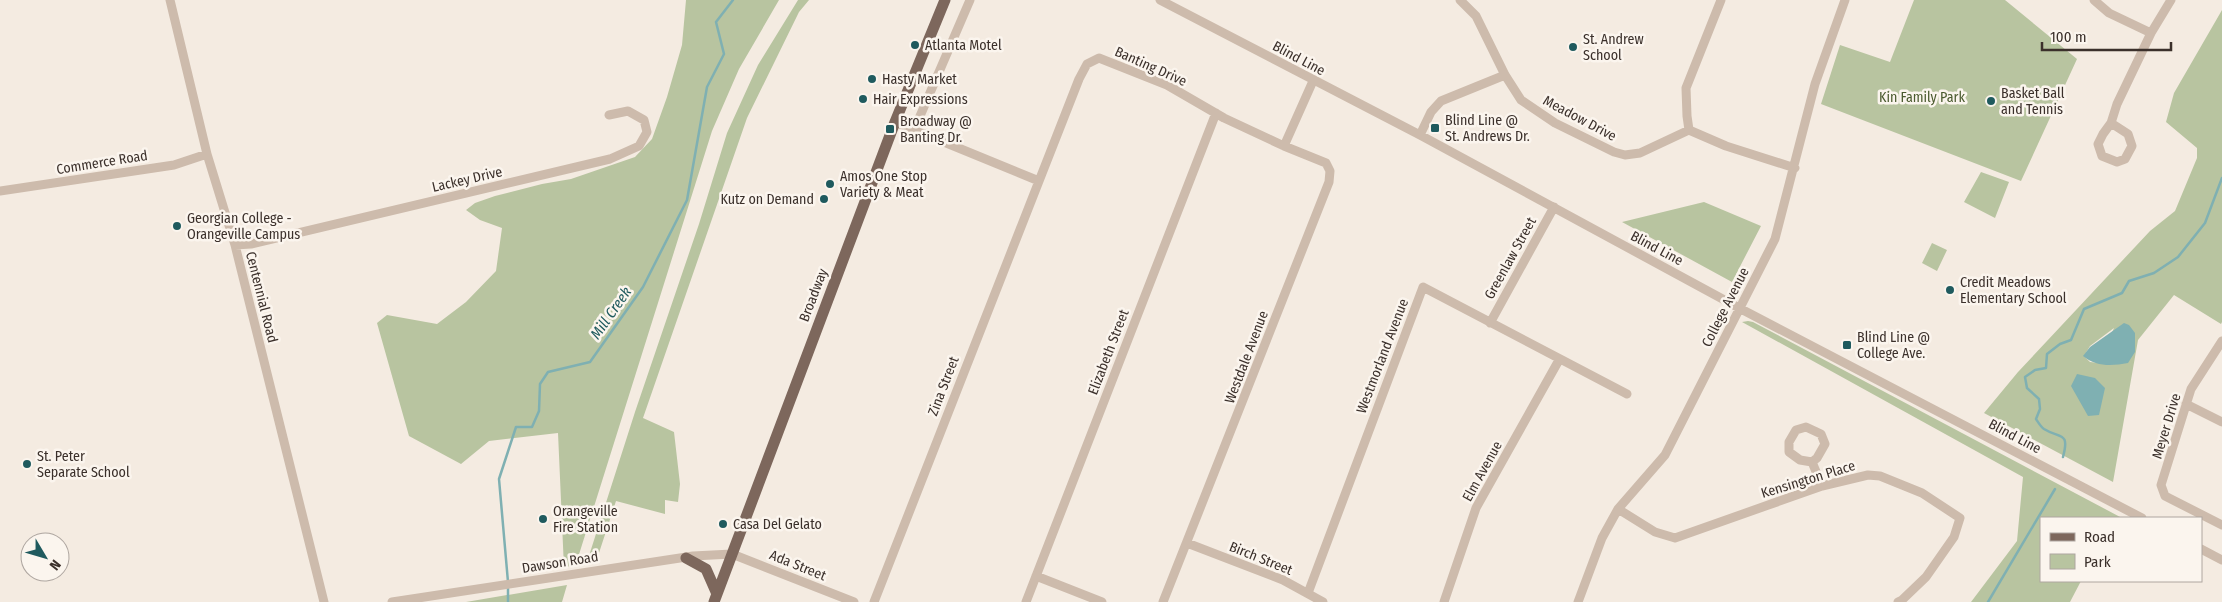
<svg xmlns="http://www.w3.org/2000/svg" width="2222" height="602" viewBox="0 0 2222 602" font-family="'Fira Sans Condensed',sans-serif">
  <rect width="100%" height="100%" fill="#f4ebe1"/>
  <path fill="#b8c4a0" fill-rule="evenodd" d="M686,0H779L739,69L712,131L576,564L564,568L558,433L489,441L461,464L409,436L377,323L387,315L437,324L466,302L496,271L502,228L480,220L466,210L475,203L495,196L542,184L571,179L635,157L652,139L667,97L682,45Z
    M798,0H809L799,12L747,118L643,418L674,432L680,484L678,502L665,500V514L616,501L596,562H587L635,412L699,224L727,133L758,65Z
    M1914,0H2005L2077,59L2021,181L1821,104L1840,45L1890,62Z
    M2222,10V322L2221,324L2174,295L2138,340L2113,482L1984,413L2018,372L2150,231L2175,211L2197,158V148L2166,122L2174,93ZM2114,328L2099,363L2090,362L2084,356L2090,346Z
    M1981,172L2009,182L1995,218L1964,202Z
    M1704,202L1761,226L1732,282L1622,222Z
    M1932,243L1947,250L1937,271L1922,263Z
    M1748,321L1753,322L2122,518H2041V581H2081L2070,602H1971L2017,541L2023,477L1742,322Z
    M567,585L562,602H466Z"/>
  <path fill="#7fb0b2" d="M2124,323L2129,325L2135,333V352L2128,363C2112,366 2096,367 2083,356L2090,347Z
    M2077,374L2095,378L2105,388L2099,415L2088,416L2071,386Z"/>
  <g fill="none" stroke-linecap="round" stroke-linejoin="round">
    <path stroke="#7fb0b2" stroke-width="2.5" d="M2063,457C2070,431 2060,439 2044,429C2041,427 2038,422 2036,419L2040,409L2039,399L2027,388L2025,377L2035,370L2046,368L2047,354L2060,344L2071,340L2084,309L2122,293L2129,281L2154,273L2178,257L2205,223L2222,178
      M508,582L499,479L516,427H532L539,411L540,384L548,372L590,362L643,287L687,200L707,87L724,54L716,22L733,0
      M508,588V602
      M1988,602L2055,489"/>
    <path stroke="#cdbbac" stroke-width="9" d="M170,0L207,154L235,245L324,602
      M1160,0L1420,135L1741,309L2142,518
      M1460,0L1476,16L1505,75L1521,100L1555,123L1614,152L1625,155L1640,153L1689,130L1726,146L1795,168
      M2094,0L2109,13L2151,33
      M895,122L1039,181
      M2111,123L2128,134L2132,146L2125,159L2117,162L2102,156L2098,144L2103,134L2111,123L2117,104L2151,33L2171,0
      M914,130L970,0
      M1689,130L1687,116L1686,88L1721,0
      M1420,135L1431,112L1441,101L1505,75
      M1284,146L1313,81
      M0,191L174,165L207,154
      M235,245L251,244L610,159L639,146L647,132L644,120L628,111L609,115
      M1490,323L1554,207
      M2222,341L2191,389L2161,485L2165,496L2222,525
      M2186,404L2222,422
      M1812,462L1817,458L1825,444L1821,434L1806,427L1796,430L1789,442V452L1800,460L1812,462L1822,486
      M1618,509L1655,532L1675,538L1822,486L1868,475L1880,476L1922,493L1960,518L1954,537L1926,577L1902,600L1898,602
      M1187,543L1283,580L1323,602
      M2201,549L2222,560
      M1036,576L1102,602
      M1308,593L1423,287L1627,394
      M392,602L693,556L732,554L854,602
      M874,602L1079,79L1087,64L1099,58L1167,85L1224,118L1284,146L1326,163L1330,171L1329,182L1163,602
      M1026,602L1216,113
      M1444,602L1476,508L1559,360
      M1578,602L1602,538L1618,509L1665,455L1775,239L1815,84L1845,0"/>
    <path stroke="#7d675c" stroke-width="11" d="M686,558L706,569L717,594
      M714,602L895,122L945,0"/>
  </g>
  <g fill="#1f5a5e" stroke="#fbf5ee" stroke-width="2">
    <circle cx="915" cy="45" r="5"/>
    <circle cx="1573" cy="47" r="5"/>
    <circle cx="872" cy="79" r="5"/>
    <circle cx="863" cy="99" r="5"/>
    <circle cx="1991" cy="101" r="5"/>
    <rect x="1430" y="123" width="10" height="10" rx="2.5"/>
    <rect x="885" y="124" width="10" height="10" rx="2.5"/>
    <circle cx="830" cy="184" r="5"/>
    <circle cx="824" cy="199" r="5"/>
    <circle cx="177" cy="226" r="5"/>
    <circle cx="1950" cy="290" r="5"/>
    <rect x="1842" y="340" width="10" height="10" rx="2.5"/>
    <circle cx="27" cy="464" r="5"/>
    <circle cx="543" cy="519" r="5"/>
    <circle cx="723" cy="524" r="5"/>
  </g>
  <g text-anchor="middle" stroke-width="5" stroke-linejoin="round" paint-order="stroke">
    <g font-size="14" fill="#3b302b" stroke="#fbf5ee" text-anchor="start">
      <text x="1583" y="44">St. Andrew<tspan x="1583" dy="16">School</tspan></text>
      <text x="925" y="50">Atlanta Motel</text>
      <text x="882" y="84">Hasty Market</text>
      <text x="2001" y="98">Basket Ball<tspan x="2001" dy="16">and Tennis</tspan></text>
      <text x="873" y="104">Hair Expressions</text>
      <text x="1445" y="125">Blind Line @<tspan x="1445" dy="16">St. Andrews Dr.</tspan></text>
      <text x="900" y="126">Broadway @<tspan x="900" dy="16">Banting Dr.</tspan></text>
      <text x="840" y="181">Amos One Stop<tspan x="840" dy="16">Variety &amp; Meat</tspan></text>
      <text x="814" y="204" text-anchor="end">Kutz on Demand</text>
      <text x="187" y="223">Georgian College -<tspan x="187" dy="16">Orangeville Campus</tspan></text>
      <text x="1960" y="287">Credit Meadows<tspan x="1960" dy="16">Elementary School</tspan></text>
      <text x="1857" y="342">Blind Line @<tspan x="1857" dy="16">College Ave.</tspan></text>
      <text x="37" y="461">St. Peter<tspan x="37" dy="16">Separate School</tspan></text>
      <text x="553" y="516">Orangeville<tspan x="553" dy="16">Fire Station</tspan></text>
      <text x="733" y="529">Casa Del Gelato</text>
    </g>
    <g font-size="14" fill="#3b302b" stroke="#fbf5ee">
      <text transform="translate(1299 58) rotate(28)" y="5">Blind Line</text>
      <text transform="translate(1151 66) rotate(24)" y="5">Banting Drive</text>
      <text transform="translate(1580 118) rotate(28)" y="5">Meadow Drive</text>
      <text transform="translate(102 162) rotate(-9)" y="5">Commerce Road</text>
      <text transform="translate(467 179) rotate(-13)" y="5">Lackey Drive</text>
      <text transform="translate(1657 248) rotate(28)" y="5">Blind Line</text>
      <text transform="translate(1510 258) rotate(-61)" y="5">Greenlaw Street</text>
      <text transform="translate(813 295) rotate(-69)" y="5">Broadway</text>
      <text transform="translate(262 297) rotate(76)" y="5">Centennial Road</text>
      <text transform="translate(1725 307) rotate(-63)" y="5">College Avenue</text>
      <text transform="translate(1108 352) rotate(-69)" y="5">Elizabeth Street</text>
      <text transform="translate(1382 356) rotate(-69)" y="5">Westmorland Avenue</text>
      <text transform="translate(1246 357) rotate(-69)" y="5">Westdale Avenue</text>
      <text transform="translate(943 386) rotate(-69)" y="5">Zina Street</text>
      <text transform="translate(2166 426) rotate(-73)" y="5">Meyer Drive</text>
      <text transform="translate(2015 436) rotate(28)" y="5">Blind Line</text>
      <text transform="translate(1482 471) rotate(-61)" y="5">Elm Avenue</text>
      <text transform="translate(1808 479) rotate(-17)" y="5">Kensington Place</text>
      <text transform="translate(1261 558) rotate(22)" y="5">Birch Street</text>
      <text transform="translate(560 562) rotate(-9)" y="5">Dawson Road</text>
      <text transform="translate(798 565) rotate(22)" y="5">Ada Street</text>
    </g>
    <g font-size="14" fill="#4a5a2e" stroke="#fbf5ee">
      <text x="1922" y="102">Kin Family Park</text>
    </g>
    <g font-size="15" font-style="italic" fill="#1f5a5e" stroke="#fbf5ee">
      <text transform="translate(611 313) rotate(-55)" y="5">Mill Creek</text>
    </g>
  </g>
  <rect x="2040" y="517" width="162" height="65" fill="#fbf5ee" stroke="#aea6a0"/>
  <rect x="2050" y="533" width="25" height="8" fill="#7d675c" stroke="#aea6a0"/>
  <text x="2084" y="542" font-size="15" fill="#3b302b">Road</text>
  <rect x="2050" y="554" width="25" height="15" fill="#b8c4a0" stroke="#aea6a0"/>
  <text x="2084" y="567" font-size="15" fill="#3b302b">Park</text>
  <g transform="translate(45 557) rotate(128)"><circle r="24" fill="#fbf5ee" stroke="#aea6a0"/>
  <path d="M0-4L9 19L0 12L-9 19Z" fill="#1f5a5e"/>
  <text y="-8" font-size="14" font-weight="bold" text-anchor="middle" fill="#3b302b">N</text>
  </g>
  <path d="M2042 42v8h129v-8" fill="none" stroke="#3b302b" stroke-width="2.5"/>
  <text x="2050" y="42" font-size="15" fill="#3b302b" stroke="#fbf5ee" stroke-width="4" paint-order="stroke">100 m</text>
</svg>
